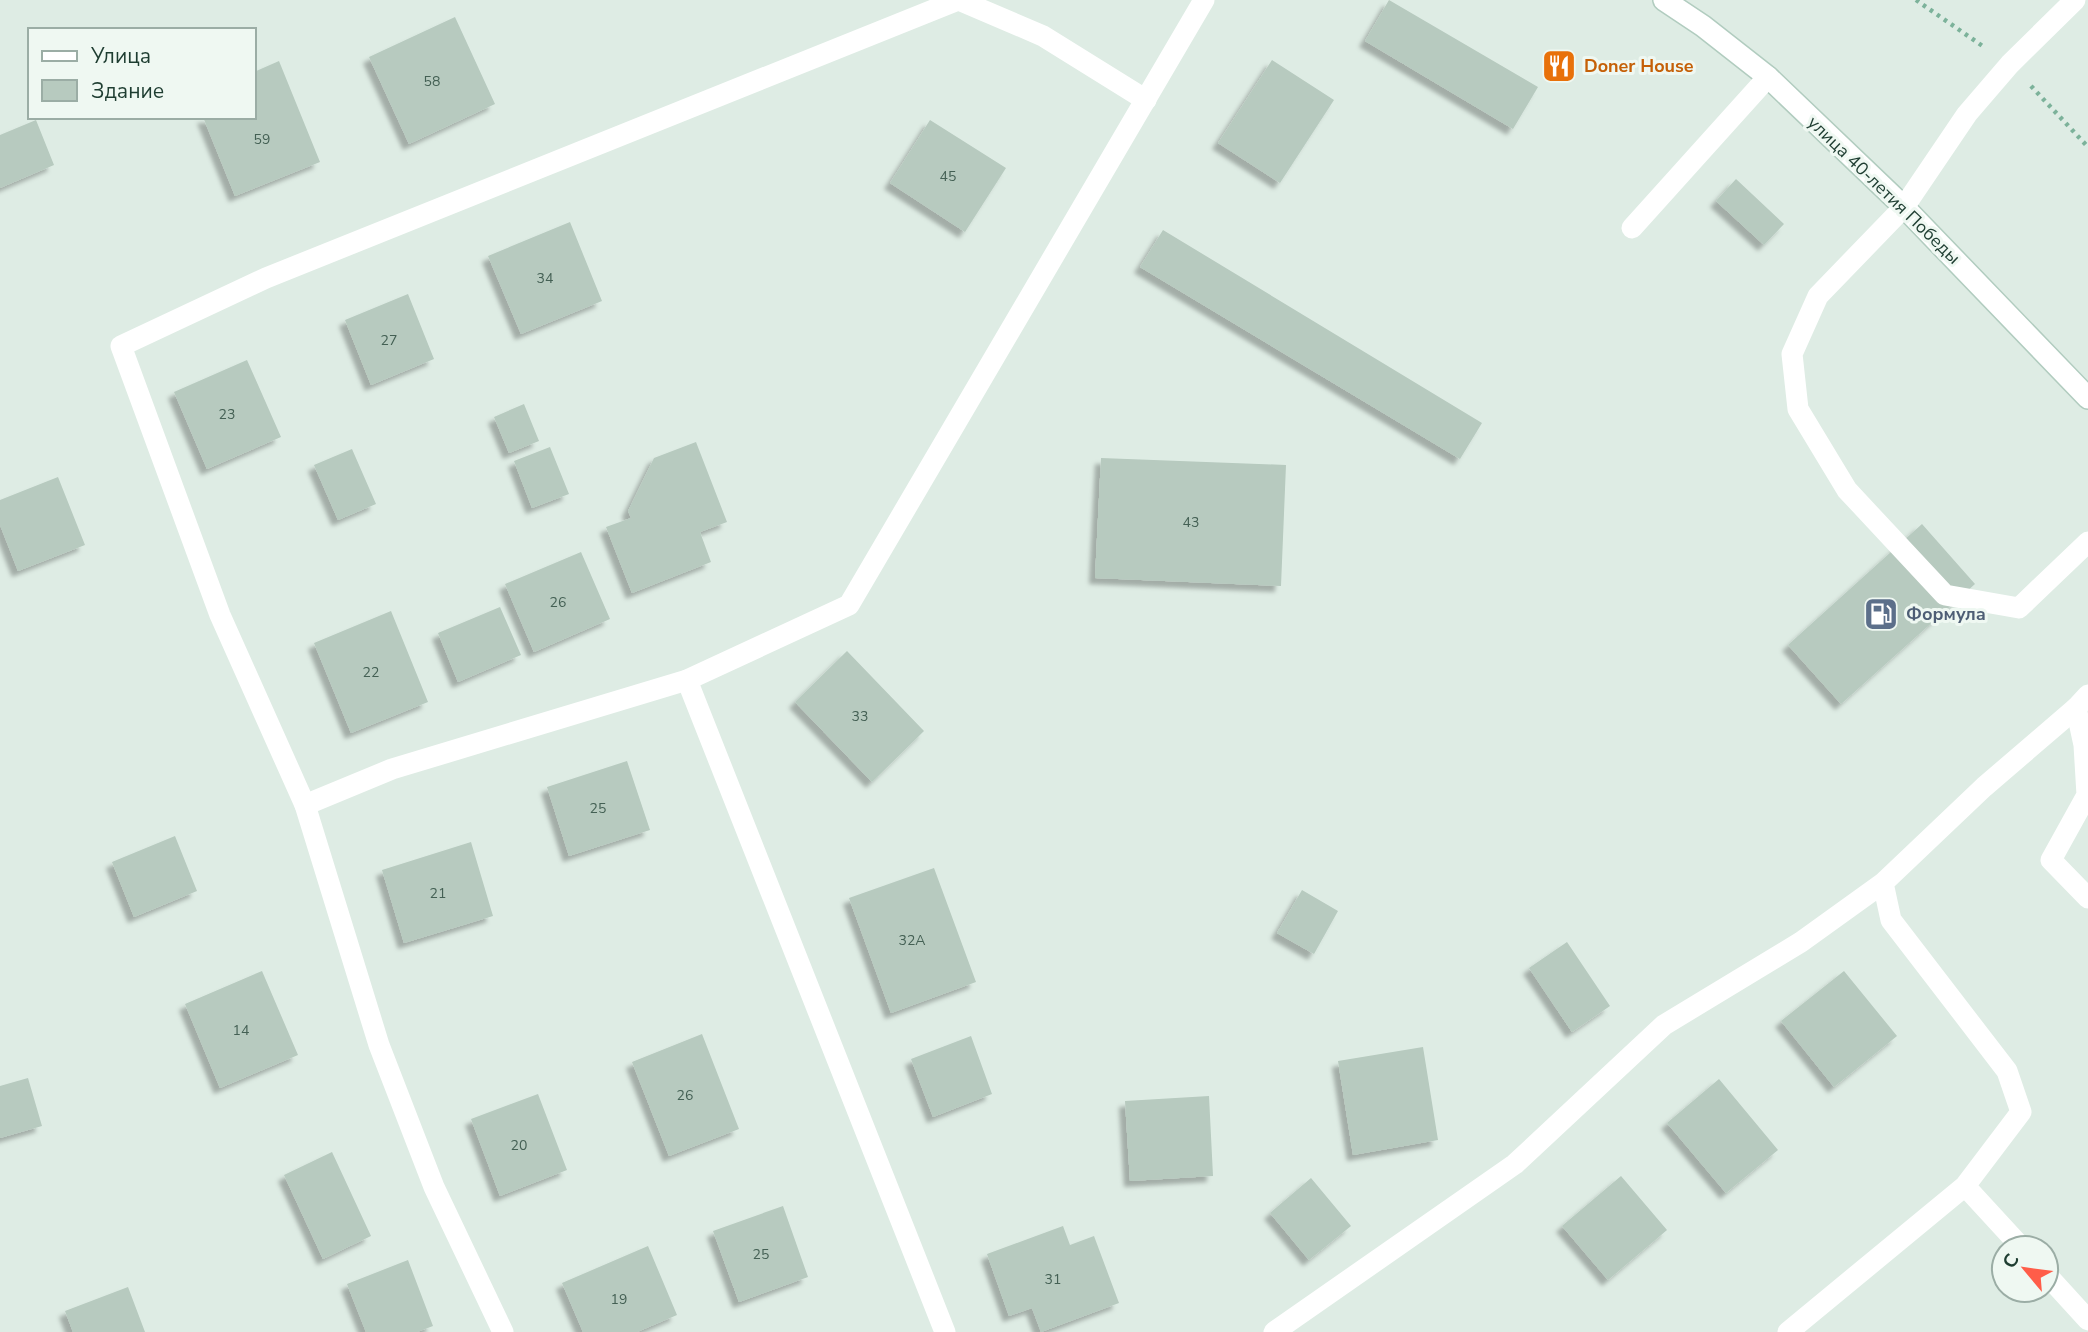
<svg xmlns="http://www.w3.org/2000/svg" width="2088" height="1332" viewBox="0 0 2088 1332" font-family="'Nunito Sans',sans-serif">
  <defs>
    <filter id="shadow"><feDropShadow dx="-6" dy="6" stdDeviation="2" flood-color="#0004"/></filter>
  </defs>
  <rect width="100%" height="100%" fill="#deece4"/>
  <path fill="#b7cabf" filter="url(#shadow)" d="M1389,0L1538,87L1513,129L1365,41Z
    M455,17L495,104L409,144L369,57Z
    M1272,60L1334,100L1280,183L1218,143Z
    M279,61L320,162L235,196L203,117H254V72Z
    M36,120L54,165L0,188V135Z
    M930,120L1006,168L965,232L890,183Z
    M1736,179L1784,224L1764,245L1716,201Z
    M570,222L602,301L521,334L488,256Z
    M1163,230L1482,423L1460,459L1140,267Z
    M408,294L434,359L371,385L345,320Z
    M247,360L281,437L207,469L174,392Z
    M524,404L539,441L509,453L494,417Z
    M696,442L727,522L700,532L711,562L632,593L606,527L631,518L628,511L654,458Z
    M550,447L569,494L532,508L514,461Z
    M352,449L376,504L338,520L314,465Z
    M1101,458L1286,465L1281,586L1095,578Z
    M58,477L85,545L18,571L0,525V500Z
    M1922,524L1975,584L1841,704L1788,645Z
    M581,552L610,619L534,652L505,584Z
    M500,607L521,655L458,682L438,633Z
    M391,611L428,702L351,733L314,643Z
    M847,651L924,731L872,782L795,702Z
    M627,761L650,830L569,856L547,787Z
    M175,836L197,891L134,917L112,862Z
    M471,842L493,916L404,943L382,870Z
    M934,868L976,982L891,1013L849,898Z
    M1302,890L1338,911L1314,954L1277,933Z
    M1567,942L1610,1006L1572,1032L1529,968Z
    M262,971L298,1055L220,1088L185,1004Z
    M1844,971L1897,1036L1834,1087L1781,1021Z
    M702,1034L739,1129L669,1156L632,1062Z
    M971,1036L992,1094L933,1117L911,1059Z
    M1423,1047L1438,1140L1353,1155L1338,1061Z
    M28,1078L42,1126L0,1138V1086Z
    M1719,1079L1778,1150L1726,1193L1667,1123Z
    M538,1094L567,1170L500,1196L471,1119Z
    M1209,1096L1213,1176L1130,1181L1125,1101Z
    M332,1152L371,1236L323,1259L284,1175Z
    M1621,1176L1667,1230L1608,1280L1562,1226Z
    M1311,1178L1351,1226L1309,1260L1270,1213Z
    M783,1206L808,1277L739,1302L713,1231Z
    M1063,1226L1070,1245L1094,1236L1119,1303L1041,1332L1032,1308L1009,1316L987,1254Z
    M648,1246L677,1315L637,1332H583L562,1283Z
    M408,1260L433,1326L417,1332H366L347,1284Z
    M128,1287L145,1332H73L65,1311Z"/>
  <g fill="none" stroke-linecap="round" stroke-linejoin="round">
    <g stroke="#b1ccbf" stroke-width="24">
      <path id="secondary" d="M1664,0L1703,26L1768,77L1904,207L2088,398"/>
    </g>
    <path stroke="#7cb29a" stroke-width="4.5" stroke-dasharray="3.5 5" stroke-linecap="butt" d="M1916,0L1984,47
      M2031,86L2088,147"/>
    <path stroke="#fff" stroke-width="21" d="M2075,0L2010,64L1967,114L1904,207L1818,296L1792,354L1798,409L1847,490L1945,595L2019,608L2088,542
      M1632,228L1768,77
      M2076,708L2084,745L2087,795L2051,860L2088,898
      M305,805L392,769L687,680L849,605L1204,0"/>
    <path stroke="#fff" stroke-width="21" d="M959,0L1043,36L1146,100
      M687,680L945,1332
      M1965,1186L2022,1248
      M2046,1274L2088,1320
      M503,1332L434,1187L379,1045L305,805L220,615L121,346L266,278L958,0
      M1274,1332L1515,1164L1664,1025L1801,942L1883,883L1984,787L2076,708L2088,695
      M1788,1332L1965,1186L2021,1112L2007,1071L1891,920L1883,883"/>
    <use href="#secondary" stroke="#fff" stroke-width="21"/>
  </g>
  <defs>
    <g id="restaurant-square" transform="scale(1.75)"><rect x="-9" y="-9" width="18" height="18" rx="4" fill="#e8710a" stroke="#eff8f2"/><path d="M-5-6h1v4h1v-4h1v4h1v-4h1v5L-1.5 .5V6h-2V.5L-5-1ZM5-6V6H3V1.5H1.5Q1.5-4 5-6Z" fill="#fff"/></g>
    <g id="fuel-square" transform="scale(1.75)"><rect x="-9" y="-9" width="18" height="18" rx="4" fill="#5c6f8a" stroke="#eff8f2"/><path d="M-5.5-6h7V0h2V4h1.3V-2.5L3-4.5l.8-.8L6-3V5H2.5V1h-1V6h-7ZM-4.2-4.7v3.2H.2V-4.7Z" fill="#fff"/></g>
  </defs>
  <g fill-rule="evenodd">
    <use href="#restaurant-square" x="1559" y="66"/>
    <use href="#fuel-square" x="1881" y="614"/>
  </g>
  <g text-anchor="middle" stroke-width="6" stroke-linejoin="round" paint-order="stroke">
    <g font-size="14" fill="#446054">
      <text x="432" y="86">58</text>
      <text x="262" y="144">59</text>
      <text x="948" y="181">45</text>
      <text x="545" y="283">34</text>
      <text x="389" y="345">27</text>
      <text x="227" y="419">23</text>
      <text x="1191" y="527">43</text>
      <text x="558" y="607">26</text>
      <text x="371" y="677">22</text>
      <text x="860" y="721">33</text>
      <text x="598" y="813">25</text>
      <text x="438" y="898">21</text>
      <text x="912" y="945">32А</text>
      <text x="241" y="1035">14</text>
      <text x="685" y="1100">26</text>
      <text x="519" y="1150">20</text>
      <text x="761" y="1259">25</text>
      <text x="1053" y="1284">31</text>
      <text x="619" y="1304">19</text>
    </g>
    <g font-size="18" font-weight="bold" fill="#c56008" stroke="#eff8f2" text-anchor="start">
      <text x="1584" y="72">Doner House</text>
    </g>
    <g font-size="18" fill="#1e3d31" stroke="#eff8f2">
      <text transform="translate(1884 190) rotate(44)" y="6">улица 40-летия Победы</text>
    </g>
    <g font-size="18" font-weight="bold" fill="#4e5e75" stroke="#eff8f2" text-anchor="start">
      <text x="1906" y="620">Формула</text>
    </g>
  </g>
  <rect x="28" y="28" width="228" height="91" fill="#eff8f2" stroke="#9bada5" stroke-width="2"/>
  <rect x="42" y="51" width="35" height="10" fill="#ffffff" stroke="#9bada5" stroke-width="2"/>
  <text x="91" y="63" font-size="21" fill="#1e3d31">Улица</text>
  <rect x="42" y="80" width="35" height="21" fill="#b7cabf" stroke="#9bada5" stroke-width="2"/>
  <text x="91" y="98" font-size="21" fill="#1e3d31">Здание</text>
  <g transform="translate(2025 1269) rotate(299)"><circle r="33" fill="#eff8f2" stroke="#9bada5" stroke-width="2"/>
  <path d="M0-5L12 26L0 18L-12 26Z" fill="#ff5d49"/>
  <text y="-10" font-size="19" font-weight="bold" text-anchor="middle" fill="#1e3d31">С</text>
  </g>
</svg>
